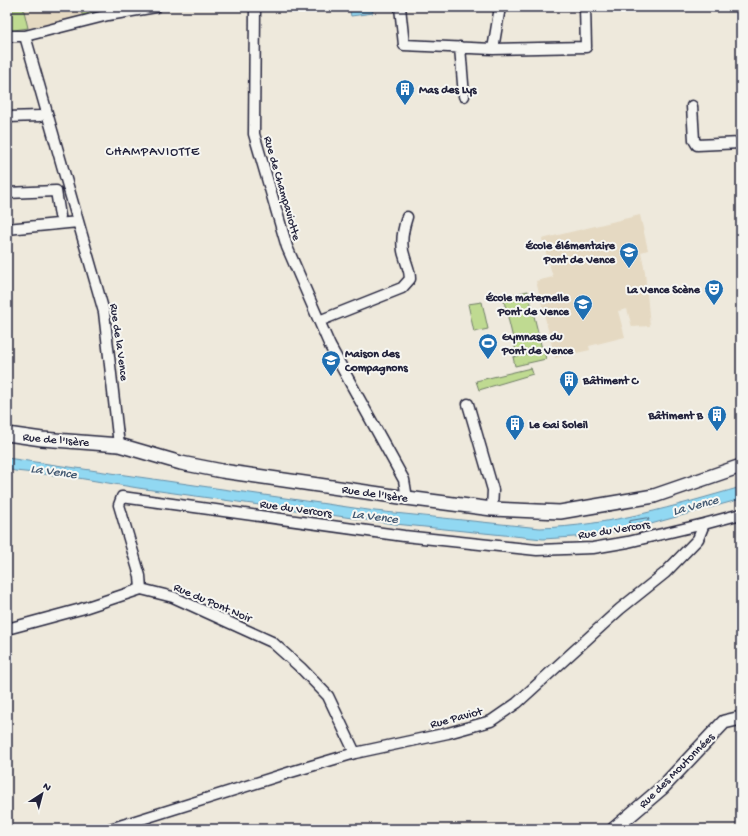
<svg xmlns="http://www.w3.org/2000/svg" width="748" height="836" viewBox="0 0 748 836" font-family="'Gochi Hand',sans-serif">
  <rect width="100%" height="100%" fill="#eee9dc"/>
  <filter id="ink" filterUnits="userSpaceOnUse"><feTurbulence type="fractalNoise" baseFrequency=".025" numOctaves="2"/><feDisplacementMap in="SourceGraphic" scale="8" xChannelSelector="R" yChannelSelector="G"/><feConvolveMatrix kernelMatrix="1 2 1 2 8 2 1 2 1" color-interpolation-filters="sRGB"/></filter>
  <g filter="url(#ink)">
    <path fill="#e5d9c2" d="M7,7H121L22,30Z
      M640,215L648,250L641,252L645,272L650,326L632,327L627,309L618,311L625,337L589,346L590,350L555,358L536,281L553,277L542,239Z"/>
    <path fill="#bfda91" stroke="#707e66" d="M7,7H23L28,28L7,31Z
      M81,7H121L82,15Z
      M528,291L542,349L517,355L503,297Z
      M482,302L488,329L474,332L468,304Z
      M544,350L546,359L515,366L513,357Z
      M531,368L533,374L479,390L476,381Z"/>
    <path fill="#91d8f2" stroke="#658fa9" d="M349,7H372L373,13L351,16Z
      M7,458L375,511L540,528C609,526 675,506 741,487V499L633,529L589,536L543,539L395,524L138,488L72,477L15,471L7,469Z"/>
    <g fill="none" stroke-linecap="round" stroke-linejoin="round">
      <path stroke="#4e6b84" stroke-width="1" d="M647,518L649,519L648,521L631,525L629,524L630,521Z"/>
      <g stroke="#22223b" stroke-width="13">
        <path id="minor" d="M255,7L254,134L287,247L330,346L404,480L407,498
          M400,7L404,45L493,49L586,47L585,7
          M7,36H25L108,15L156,7
          M25,36L104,312L119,445
          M460,47L464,96
          M493,49L500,7
          M692,106L694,140L697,145L741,143
          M7,117L40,116
          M7,193L56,191L60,216
          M7,229L78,222
          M319,321L402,288L410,279C410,270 407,266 405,258C400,245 403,229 407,217
          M468,404L493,490L492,509
          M141,589L140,576L119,505L122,497L404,536L537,550L593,548L628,542L704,524
          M7,629L81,609L141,589L173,597L272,642L301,668L328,696L355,753
          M110,829L291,772L355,753L448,733L491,721L517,703L620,609L665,573L698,539L704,524L741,514"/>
      </g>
      <g stroke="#22223b" stroke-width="16">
        <path id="tertiary" d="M7,434L42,439L119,445L181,463L222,471L407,498L492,509L560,512L654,496L741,466
          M614,829L662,788L724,722L741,718"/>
      </g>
      <use href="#minor" stroke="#f6f6f2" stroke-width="10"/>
      <use href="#tertiary" stroke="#f6f6f2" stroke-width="13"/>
    </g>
  </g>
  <defs>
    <g id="building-pin" transform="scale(1)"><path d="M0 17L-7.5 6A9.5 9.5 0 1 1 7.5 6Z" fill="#1f6fb2" stroke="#f6f6f2"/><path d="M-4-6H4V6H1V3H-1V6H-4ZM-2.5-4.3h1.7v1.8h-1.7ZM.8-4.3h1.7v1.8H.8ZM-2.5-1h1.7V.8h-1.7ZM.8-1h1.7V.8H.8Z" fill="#fff"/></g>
    <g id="school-pin" transform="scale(1)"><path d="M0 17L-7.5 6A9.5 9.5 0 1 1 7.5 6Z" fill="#1f6fb2" stroke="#f6f6f2"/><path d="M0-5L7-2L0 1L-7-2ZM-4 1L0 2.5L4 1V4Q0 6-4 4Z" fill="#fff"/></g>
    <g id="theatre-pin" transform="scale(1)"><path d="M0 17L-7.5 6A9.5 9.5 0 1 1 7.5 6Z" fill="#1f6fb2" stroke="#f6f6f2"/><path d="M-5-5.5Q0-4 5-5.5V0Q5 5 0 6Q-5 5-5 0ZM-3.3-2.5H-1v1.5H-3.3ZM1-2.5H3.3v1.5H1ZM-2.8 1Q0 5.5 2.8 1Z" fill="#fff"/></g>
    <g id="stadium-pin" transform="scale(1)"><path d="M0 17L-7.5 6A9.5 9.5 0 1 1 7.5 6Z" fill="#1f6fb2" stroke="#f6f6f2"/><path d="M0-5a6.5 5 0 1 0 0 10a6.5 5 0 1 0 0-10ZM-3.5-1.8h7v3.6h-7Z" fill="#fff"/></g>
  </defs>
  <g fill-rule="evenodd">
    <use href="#building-pin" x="405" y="89"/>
    <use href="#school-pin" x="629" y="252"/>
    <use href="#theatre-pin" x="714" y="289"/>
    <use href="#school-pin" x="583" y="304"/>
    <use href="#stadium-pin" x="488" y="343"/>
    <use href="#school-pin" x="331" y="360"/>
    <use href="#building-pin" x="569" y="380"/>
    <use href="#building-pin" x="717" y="415"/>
    <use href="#building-pin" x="515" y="424"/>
  </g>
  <g text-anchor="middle" stroke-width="4" stroke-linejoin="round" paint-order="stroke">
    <g font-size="12" font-weight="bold" fill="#22223b" stroke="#f6f6f2" text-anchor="start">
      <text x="419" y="93">Mas des Lys</text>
      <text x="615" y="249" text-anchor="end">École élémentaire<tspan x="615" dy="14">Pont de Vence</tspan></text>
      <text x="700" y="293" text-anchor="end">La Vence Scène</text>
      <text x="569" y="301" text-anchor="end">École maternelle<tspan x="569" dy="14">Pont de Vence</tspan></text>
      <text x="502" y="340">Gymnase du<tspan x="502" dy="14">Pont de Vence</tspan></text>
      <text x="345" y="357">Maison des<tspan x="345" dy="14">Compagnons</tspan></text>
      <text x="583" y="384">Bâtiment C</text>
      <text x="703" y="419" text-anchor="end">Bâtiment B</text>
      <text x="529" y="428">Le Gai Soleil</text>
    </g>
    <g font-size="12" fill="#22223b" stroke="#f6f6f2">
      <text transform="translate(283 188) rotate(74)" y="4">Rue de Champaviotte</text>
      <text transform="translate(120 342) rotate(82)" y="4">Rue de la Vence</text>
      <text transform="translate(56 439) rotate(5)" y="4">Rue de l'Isère</text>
      <text transform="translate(375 493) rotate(8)" y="4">Rue de l'Isère</text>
      <text transform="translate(296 508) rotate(8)" y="4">Rue du Vercors</text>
      <text transform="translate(614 529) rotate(-9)" y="4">Rue du Vercors</text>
      <text transform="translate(213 602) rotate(23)" y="4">Rue du Pont Noir</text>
      <text transform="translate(456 717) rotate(-15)" y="4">Rue Paviot</text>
      <text transform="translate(676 770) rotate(-45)" y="4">Rue des Moutonnées</text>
    </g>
    <g font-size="13" letter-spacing="1" fill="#22223b" stroke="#f6f6f2">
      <text x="153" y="155">CHAMPAVIOTTE</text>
    </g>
    <g font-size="13" font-style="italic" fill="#435972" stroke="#f6f6f2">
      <text transform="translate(54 470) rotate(8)" y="5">La Vence</text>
      <text transform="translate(695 504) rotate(-15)" y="5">La Vence</text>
      <text transform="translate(375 515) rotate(7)" y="5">La Vence</text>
    </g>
  </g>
  <rect width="748" height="836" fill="none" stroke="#f6f6f2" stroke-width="24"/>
  <rect x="12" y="12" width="724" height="812" fill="none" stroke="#22223b" stroke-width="1.5" filter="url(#ink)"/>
  <g transform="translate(42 794) rotate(36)" stroke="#f6f6f2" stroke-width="3" paint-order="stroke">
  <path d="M0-3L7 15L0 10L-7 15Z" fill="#22223b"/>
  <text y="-6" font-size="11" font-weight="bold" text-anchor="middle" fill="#22223b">N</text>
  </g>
</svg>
